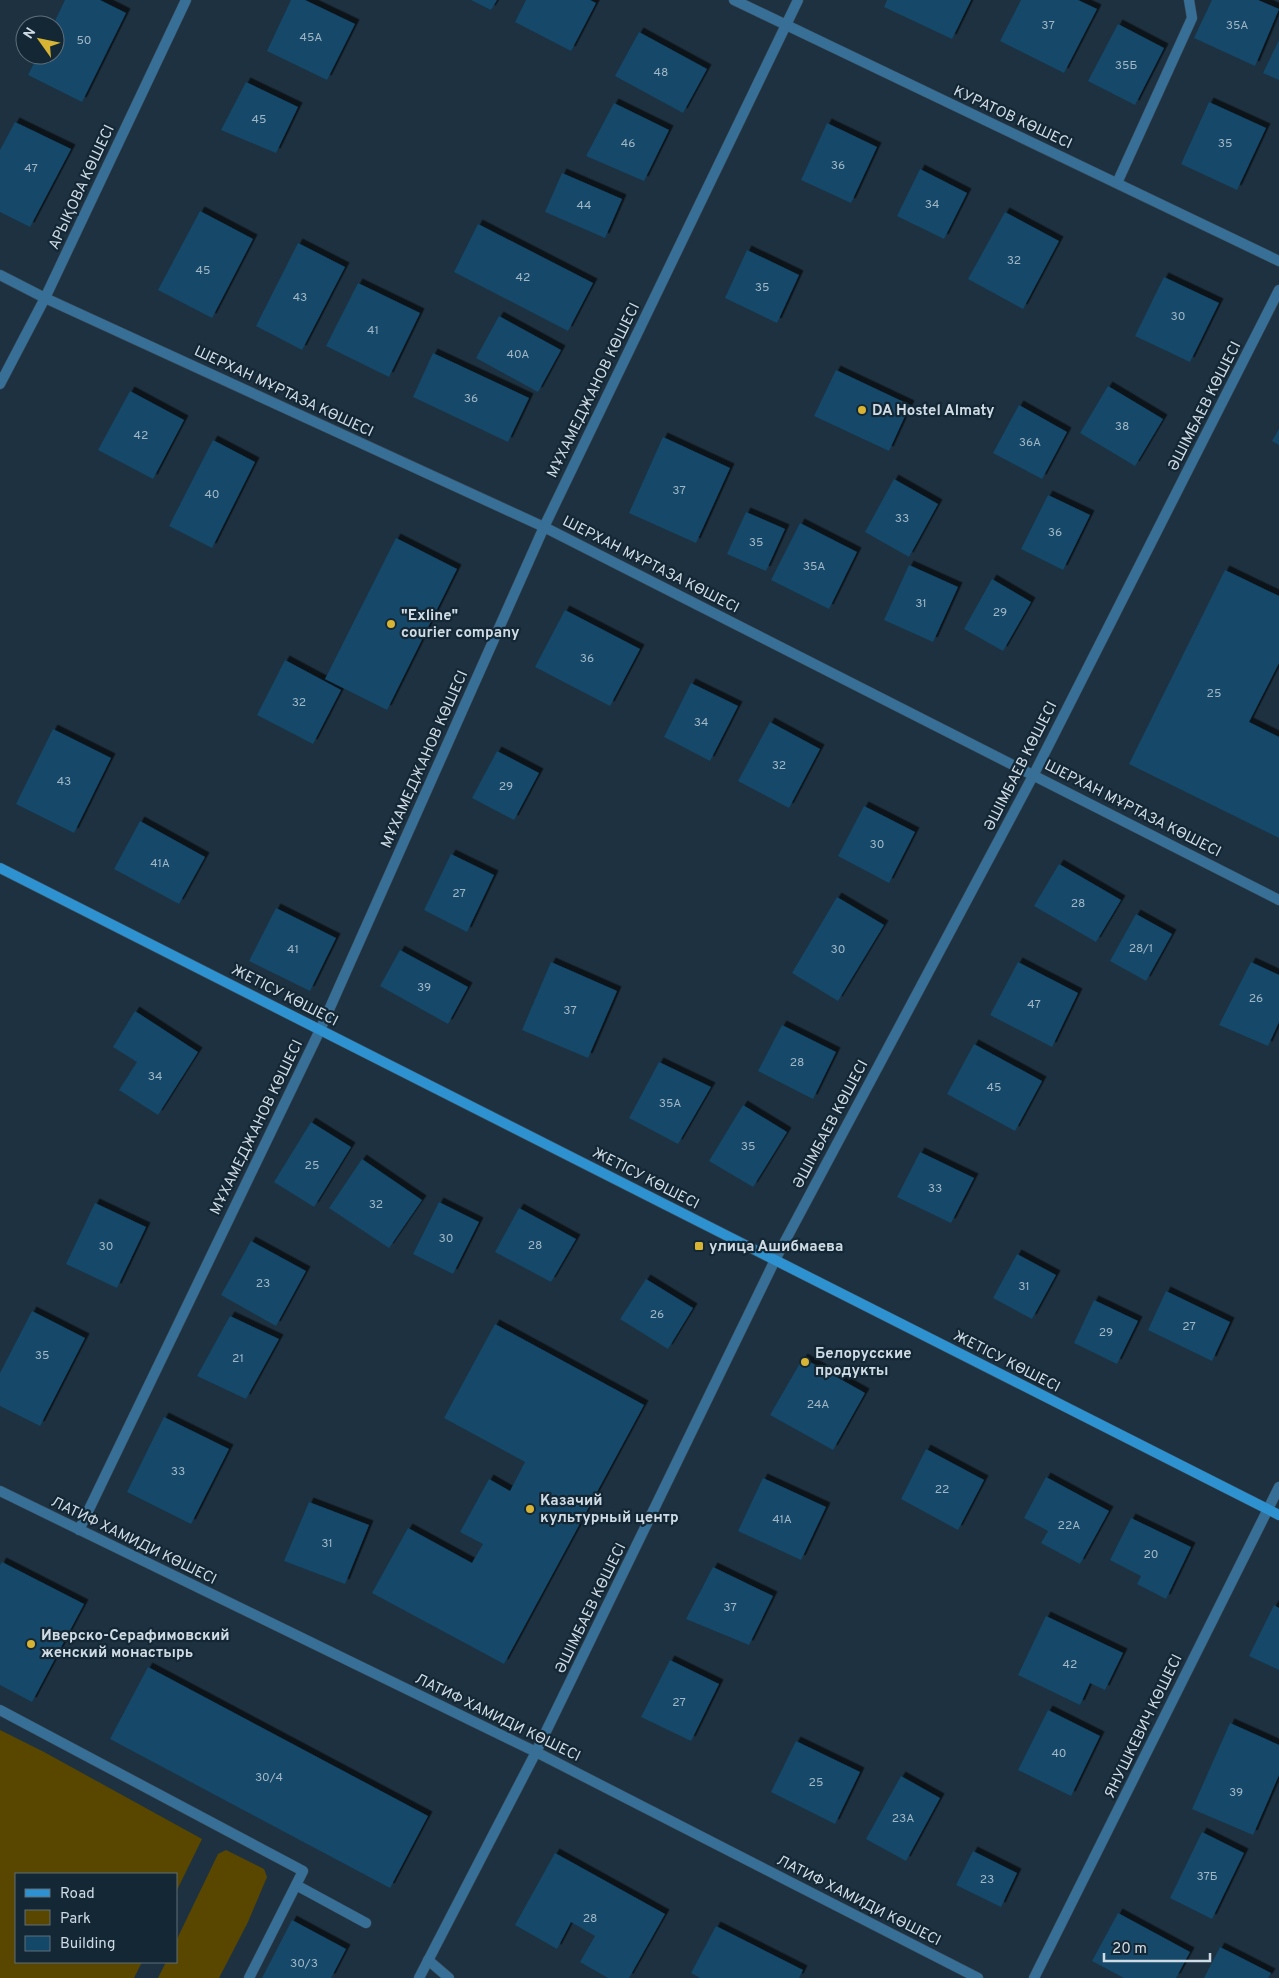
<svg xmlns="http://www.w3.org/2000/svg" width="1279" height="1978" viewBox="0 0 1279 1978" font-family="Overpass,sans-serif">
  <defs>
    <filter id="shadow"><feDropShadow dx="4.5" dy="-4.5" stdDeviation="0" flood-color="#0009"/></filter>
  </defs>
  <rect width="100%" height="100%" fill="#1e3140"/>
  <path fill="#594700" d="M0,1730L44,1752L202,1839L176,1892V1874H16V1962H142L134,1978H0Z
    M226,1850L264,1869L267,1877L248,1922L219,1978H158L166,1962H176V1941L218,1854Z"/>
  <path fill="#134869" filter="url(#shadow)" d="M65,0H100L126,13L82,102L28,75L38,55H55V25H53Z
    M291,0H305L355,24L327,80L267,51Z
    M471,0H497L491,10Z
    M526,0H590L596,3L571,51L515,22Z
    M887,0H971L952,39L884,7Z
    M1021,0H1078L1097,9L1064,73L1000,41Z
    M1212,0H1258L1279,9L1255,66L1194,38Z
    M1118,24L1164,48L1135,105L1088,81Z
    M639,32L707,69L683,113L615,76Z
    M1279,40V80L1263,73Z
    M246,82L298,107L276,153L221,130Z
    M1209,102L1266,128L1237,190L1181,164Z
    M614,103L669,130L644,181L586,156Z
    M15,122L71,149L30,227L0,212V150Z
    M827,123L877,147L851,203L801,180Z
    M920,169L967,193L944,239L897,216Z
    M562,173L622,199L605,238L545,212Z
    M200,211L253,239L212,318L158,290Z
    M1005,212L1059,241L1023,309L968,279Z
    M478,224L593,283L568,331L454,272Z
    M298,243L345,267L302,350L256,326Z
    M747,250L799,275L777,323L725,298Z
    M1164,277L1219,303L1190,362L1135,336Z
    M358,283L420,313L389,377L326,346Z
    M499,316L561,350L538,392L476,358Z
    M433,353L529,398L508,442L413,397Z
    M836,370L910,405L889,451L814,416Z
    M1108,386L1163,419L1135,466L1080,433Z
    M130,391L184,420L153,479L98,450Z
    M1019,405L1067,432L1042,479L993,453Z
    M1279,429V445L1272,441Z
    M663,437L730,468L696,543L629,513Z
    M213,440L255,462L212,548L169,526Z
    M894,479L938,504L909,557L865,532Z
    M1048,495L1090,515L1063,570L1021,549Z
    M746,512L785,529L766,571L727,554Z
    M800,523L857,552L829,609L771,580Z
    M396,538L457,569L387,710L325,679Z
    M909,565L958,587L933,642L884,620Z
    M1225,570L1279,596V663L1249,722L1279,737V838L1129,764Z
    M992,579L1031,602L1003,651L964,629Z
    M565,610L640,649L610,706L535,667Z
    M285,660L341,690L313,744L257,715Z
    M691,683L738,706L710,761L664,737Z
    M770,722L820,749L789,808L738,781Z
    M53,729L111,758L74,833L16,804Z
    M497,751L539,773L514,820L472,798Z
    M864,806L915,832L889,883L838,856Z
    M140,821L205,857L179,904L114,869Z
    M451,854L494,875L467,932L424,910Z
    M1059,864L1121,900L1096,942L1034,906Z
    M837,897L884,925L838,1001L792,973Z
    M276,908L336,938L310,991L249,961Z
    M1136,914L1172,934L1146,981L1110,961Z
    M400,950L468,987L448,1024L380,986Z
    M551,962L617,991L588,1058L522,1030Z
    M1018,962L1078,993L1052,1047L990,1015Z
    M1251,962L1279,975V1022L1268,1046L1219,1025Z
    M135,1011L198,1052L158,1115L119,1090L137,1062L113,1047Z
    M782,1025L836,1052L813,1099L758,1071Z
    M974,1044L1042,1081L1015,1131L947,1094Z
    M659,1062L711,1087L678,1144L629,1118Z
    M743,1105L787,1132L753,1187L709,1161Z
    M311,1122L351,1147L314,1207L274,1182Z
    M920,1152L974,1178L951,1223L897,1197Z
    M362,1159L422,1200L389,1248L329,1208Z
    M439,1202L479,1222L453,1274L413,1254Z
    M95,1203L146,1227L117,1288L66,1264Z
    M519,1208L576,1239L551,1282L495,1252Z
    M251,1241L306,1271L276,1326L221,1295Z
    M1017,1254L1056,1275L1032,1319L993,1298Z
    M646,1279L693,1308L668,1349L620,1319Z
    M1166,1291L1230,1322L1212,1361L1148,1330Z
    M1094,1300L1138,1321L1117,1364L1074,1343Z
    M32,1311L85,1338L40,1426L0,1406V1373Z
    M230,1316L279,1339L246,1399L197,1376Z
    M495,1324L644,1405L504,1664L372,1593L408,1528L472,1563L483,1544L460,1532L489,1479L510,1491L525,1462L444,1418Z
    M803,1358L865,1393L833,1450L770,1415Z
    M164,1417L229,1449L191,1524L127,1492Z
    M926,1449L984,1480L958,1530L901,1499Z
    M1046,1477L1109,1511L1080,1564L1041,1543L1048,1531L1024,1518Z
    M763,1478L826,1507L801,1560L738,1531Z
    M309,1502L369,1525L345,1584L284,1561Z
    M1131,1518L1191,1547L1166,1599L1137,1584L1141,1576L1110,1560Z
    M2,1562L84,1604L32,1702L0,1685V1565Z
    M713,1567L773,1596L749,1645L686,1619Z
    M1274,1605L1279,1608V1670L1249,1656Z
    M1046,1616L1123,1653L1105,1690L1090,1683L1080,1705L1018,1675Z
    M670,1660L719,1684L691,1741L641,1717Z
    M148,1667L428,1816L390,1888L110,1739Z
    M1048,1710L1100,1736L1071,1796L1018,1770Z
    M1230,1723L1279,1745V1775L1253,1835L1192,1809Z
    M796,1741L860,1772L835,1824L771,1792Z
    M901,1776L940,1798L906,1861L866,1839Z
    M1202,1832L1244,1853L1212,1919L1170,1898Z
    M973,1851L1017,1873L1001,1907L956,1885Z
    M555,1853L665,1914L629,1978H608L580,1962L595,1936L571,1922L557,1949L515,1925Z
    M1118,1913L1190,1952L1176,1978H1124L1092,1961Z
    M292,1920L346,1949L331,1978H262Z
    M716,1926L803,1970L799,1978H700L691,1973Z
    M1220,1947L1271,1973L1268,1978H1204Z"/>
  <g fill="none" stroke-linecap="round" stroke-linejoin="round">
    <g stroke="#3a4c5a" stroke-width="11">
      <path id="service" d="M0,1710L303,1871L249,1978
        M296,1885L366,1923
        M428,1960L449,1978"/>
    </g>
    <g stroke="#3a4c5a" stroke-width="11">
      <path id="minor" d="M734,0L1279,261
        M1117,183L1192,18L1189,0
        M0,275L45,298L544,527L1279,900
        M0,384L45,298L186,0
        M0,1491L536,1752L978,1978
        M79,1530L320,1030L544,527L798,0
        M419,1978L536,1752L775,1260L1034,774L1279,290
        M1034,1978L1279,1487"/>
    </g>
    <g stroke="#3a4c5a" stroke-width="11">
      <path id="secondary" d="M0,868L1279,1515"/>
    </g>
    <use href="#service" stroke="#376f96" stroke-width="10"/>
    <use href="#minor" stroke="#376f96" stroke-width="10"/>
    <use href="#secondary" stroke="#2e92d0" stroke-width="10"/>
  </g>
  <g fill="#d7b434" stroke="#142735" stroke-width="2">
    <circle cx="862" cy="410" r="5"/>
    <circle cx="391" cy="624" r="5"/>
    <rect x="694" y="1241" width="10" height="10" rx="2.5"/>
    <circle cx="805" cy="1362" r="5"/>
    <circle cx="530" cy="1509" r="5"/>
    <circle cx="31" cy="1644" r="5"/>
  </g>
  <g text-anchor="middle" stroke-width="4.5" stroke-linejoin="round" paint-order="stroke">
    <g font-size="12" fill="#a0b6c5">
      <text x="1048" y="29">37</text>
      <text x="1237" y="29">35А</text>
      <text x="311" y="41">45А</text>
      <text x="84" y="44">50</text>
      <text x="1126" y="69">35Б</text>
      <text x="661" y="76">48</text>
      <text x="259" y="123">45</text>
      <text x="628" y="147">46</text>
      <text x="1225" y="147">35</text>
      <text x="838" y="169">36</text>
      <text x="31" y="172">47</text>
      <text x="932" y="208">34</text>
      <text x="584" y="209">44</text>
      <text x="1014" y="264">32</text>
      <text x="203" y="274">45</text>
      <text x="523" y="281">42</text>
      <text x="762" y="291">35</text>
      <text x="300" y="301">43</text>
      <text x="1178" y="320">30</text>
      <text x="373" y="334">41</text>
      <text x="518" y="358">40А</text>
      <text x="471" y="402">36</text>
      <text x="1122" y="430">38</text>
      <text x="141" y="439">42</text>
      <text x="1030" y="446">36А</text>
      <text x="679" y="494">37</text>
      <text x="212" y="498">40</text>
      <text x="902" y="522">33</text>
      <text x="1055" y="536">36</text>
      <text x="756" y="546">35</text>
      <text x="814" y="570">35А</text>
      <text x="921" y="607">31</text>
      <text x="1000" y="616">29</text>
      <text x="587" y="662">36</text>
      <text x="1214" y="697">25</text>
      <text x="299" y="706">32</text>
      <text x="701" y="726">34</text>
      <text x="779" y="769">32</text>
      <text x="64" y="785">43</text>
      <text x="506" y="790">29</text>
      <text x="877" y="848">30</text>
      <text x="160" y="867">41А</text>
      <text x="459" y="897">27</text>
      <text x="1078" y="907">28</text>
      <text x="1141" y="952">28/1</text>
      <text x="293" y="953">41</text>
      <text x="838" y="953">30</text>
      <text x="424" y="991">39</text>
      <text x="1256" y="1002">26</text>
      <text x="1034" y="1008">47</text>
      <text x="570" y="1014">37</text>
      <text x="797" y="1066">28</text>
      <text x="155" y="1080">34</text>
      <text x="994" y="1091">45</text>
      <text x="670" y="1107">35А</text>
      <text x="748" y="1150">35</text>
      <text x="312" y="1169">25</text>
      <text x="935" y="1192">33</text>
      <text x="376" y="1208">32</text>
      <text x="446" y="1242">30</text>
      <text x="535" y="1249">28</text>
      <text x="106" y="1250">30</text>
      <text x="263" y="1287">23</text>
      <text x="1024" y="1290">31</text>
      <text x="657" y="1318">26</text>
      <text x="1189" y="1330">27</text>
      <text x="1106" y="1336">29</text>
      <text x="42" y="1359">35</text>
      <text x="238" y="1362">21</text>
      <text x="818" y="1408">24А</text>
      <text x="178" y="1475">33</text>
      <text x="942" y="1493">22</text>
      <text x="782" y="1523">41А</text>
      <text x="1069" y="1529">22А</text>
      <text x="327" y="1547">31</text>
      <text x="1151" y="1558">20</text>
      <text x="730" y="1611">37</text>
      <text x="1070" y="1668">42</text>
      <text x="679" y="1706">27</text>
      <text x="1059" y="1757">40</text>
      <text x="269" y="1781">30/4</text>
      <text x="816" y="1786">25</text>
      <text x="1236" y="1796">39</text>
      <text x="903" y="1822">23А</text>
      <text x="1207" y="1880">37Б</text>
      <text x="987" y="1883">23</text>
      <text x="590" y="1922">28</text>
      <text x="304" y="1967">30/3</text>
    </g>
    <g font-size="15" fill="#cfdbe4" stroke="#142735">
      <text transform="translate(1013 117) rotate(25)" y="5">КУРАТОВ КӨШЕСІ</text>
      <text transform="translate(81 187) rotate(-65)" y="5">АРЫҚОВА КӨШЕСІ</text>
      <text transform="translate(593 390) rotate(-64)" y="5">МҰХАМЕДЖАНОВ КӨШЕСІ</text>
      <text transform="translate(284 391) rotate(25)" y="5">ШЕРХАН МҰРТАЗА КӨШЕСІ</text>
      <text transform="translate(1204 406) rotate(-63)" y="5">ӘШІМБАЕВ КӨШЕСІ</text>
      <text transform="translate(651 564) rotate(27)" y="5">ШЕРХАН МҰРТАЗА КӨШЕСІ</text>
      <text transform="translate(424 759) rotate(-66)" y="5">МҰХАМЕДЖАНОВ КӨШЕСІ</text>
      <text transform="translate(1020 766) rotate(-63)" y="5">ӘШІМБАЕВ КӨШЕСІ</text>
      <text transform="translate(1133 808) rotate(27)" y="5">ШЕРХАН МҰРТАЗА КӨШЕСІ</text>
      <text transform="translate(285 995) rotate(27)" y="5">ЖЕТІСУ КӨШЕСІ</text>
      <text transform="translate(830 1124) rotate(-62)" y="5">ӘШІМБАЕВ КӨШЕСІ</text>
      <text transform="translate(256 1127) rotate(-64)" y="5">МҰХАМЕДЖАНОВ КӨШЕСІ</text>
      <text transform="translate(646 1178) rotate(27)" y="5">ЖЕТІСУ КӨШЕСІ</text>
      <text transform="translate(1007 1361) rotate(27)" y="5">ЖЕТІСУ КӨШЕСІ</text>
      <text transform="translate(134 1540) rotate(26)" y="5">ЛАТИФ ХАМИДИ КӨШЕСІ</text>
      <text transform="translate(590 1608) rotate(-64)" y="5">ӘШІМБАЕВ КӨШЕСІ</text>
      <text transform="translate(498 1717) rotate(26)" y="5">ЛАТИФ ХАМИДИ КӨШЕСІ</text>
      <text transform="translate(1143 1726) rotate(-64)" y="5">ЯНУШКЕВИЧ КӨШЕСІ</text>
      <text transform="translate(859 1900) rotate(27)" y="5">ЛАТИФ ХАМИДИ КӨШЕСІ</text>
    </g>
    <g font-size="15" font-weight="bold" fill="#cfdbe4" stroke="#142735" text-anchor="start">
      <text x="872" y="415">DA Hostel Almaty</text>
      <text x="401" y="620">"Exline"<tspan x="401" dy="17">courier company</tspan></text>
      <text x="709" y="1251">улица Ашибмаева</text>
      <text x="815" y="1358">Белорусские<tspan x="815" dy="17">продукты</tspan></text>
      <text x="540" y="1505">Казачий<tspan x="540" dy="17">культурный центр</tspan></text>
      <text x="41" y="1640">Иверско-Серафимовский<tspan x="41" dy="17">женский монастырь</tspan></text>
    </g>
  </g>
  <rect x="15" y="1873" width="162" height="90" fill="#142735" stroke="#5f6f7b"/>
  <rect x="25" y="1889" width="25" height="8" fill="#2e92d0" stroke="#5f6f7b"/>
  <text x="60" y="1898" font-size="15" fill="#cfdbe4">Road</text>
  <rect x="25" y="1910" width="25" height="15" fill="#594700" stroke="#5f6f7b"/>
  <text x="60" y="1923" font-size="15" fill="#cfdbe4">Park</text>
  <rect x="25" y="1936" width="25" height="15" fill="#134869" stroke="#5f6f7b"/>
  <text x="60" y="1948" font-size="15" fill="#cfdbe4">Building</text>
  <g transform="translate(40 40) rotate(303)"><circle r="24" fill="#142735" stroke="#5f6f7b"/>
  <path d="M0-4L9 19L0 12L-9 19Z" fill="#d7b434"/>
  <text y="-8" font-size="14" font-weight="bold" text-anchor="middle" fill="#cfdbe4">N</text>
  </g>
  <path d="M1104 1953v8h106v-8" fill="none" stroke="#cfdbe4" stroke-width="2.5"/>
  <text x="1112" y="1953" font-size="15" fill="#cfdbe4" stroke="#142735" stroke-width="4" paint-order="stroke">20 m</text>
</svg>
